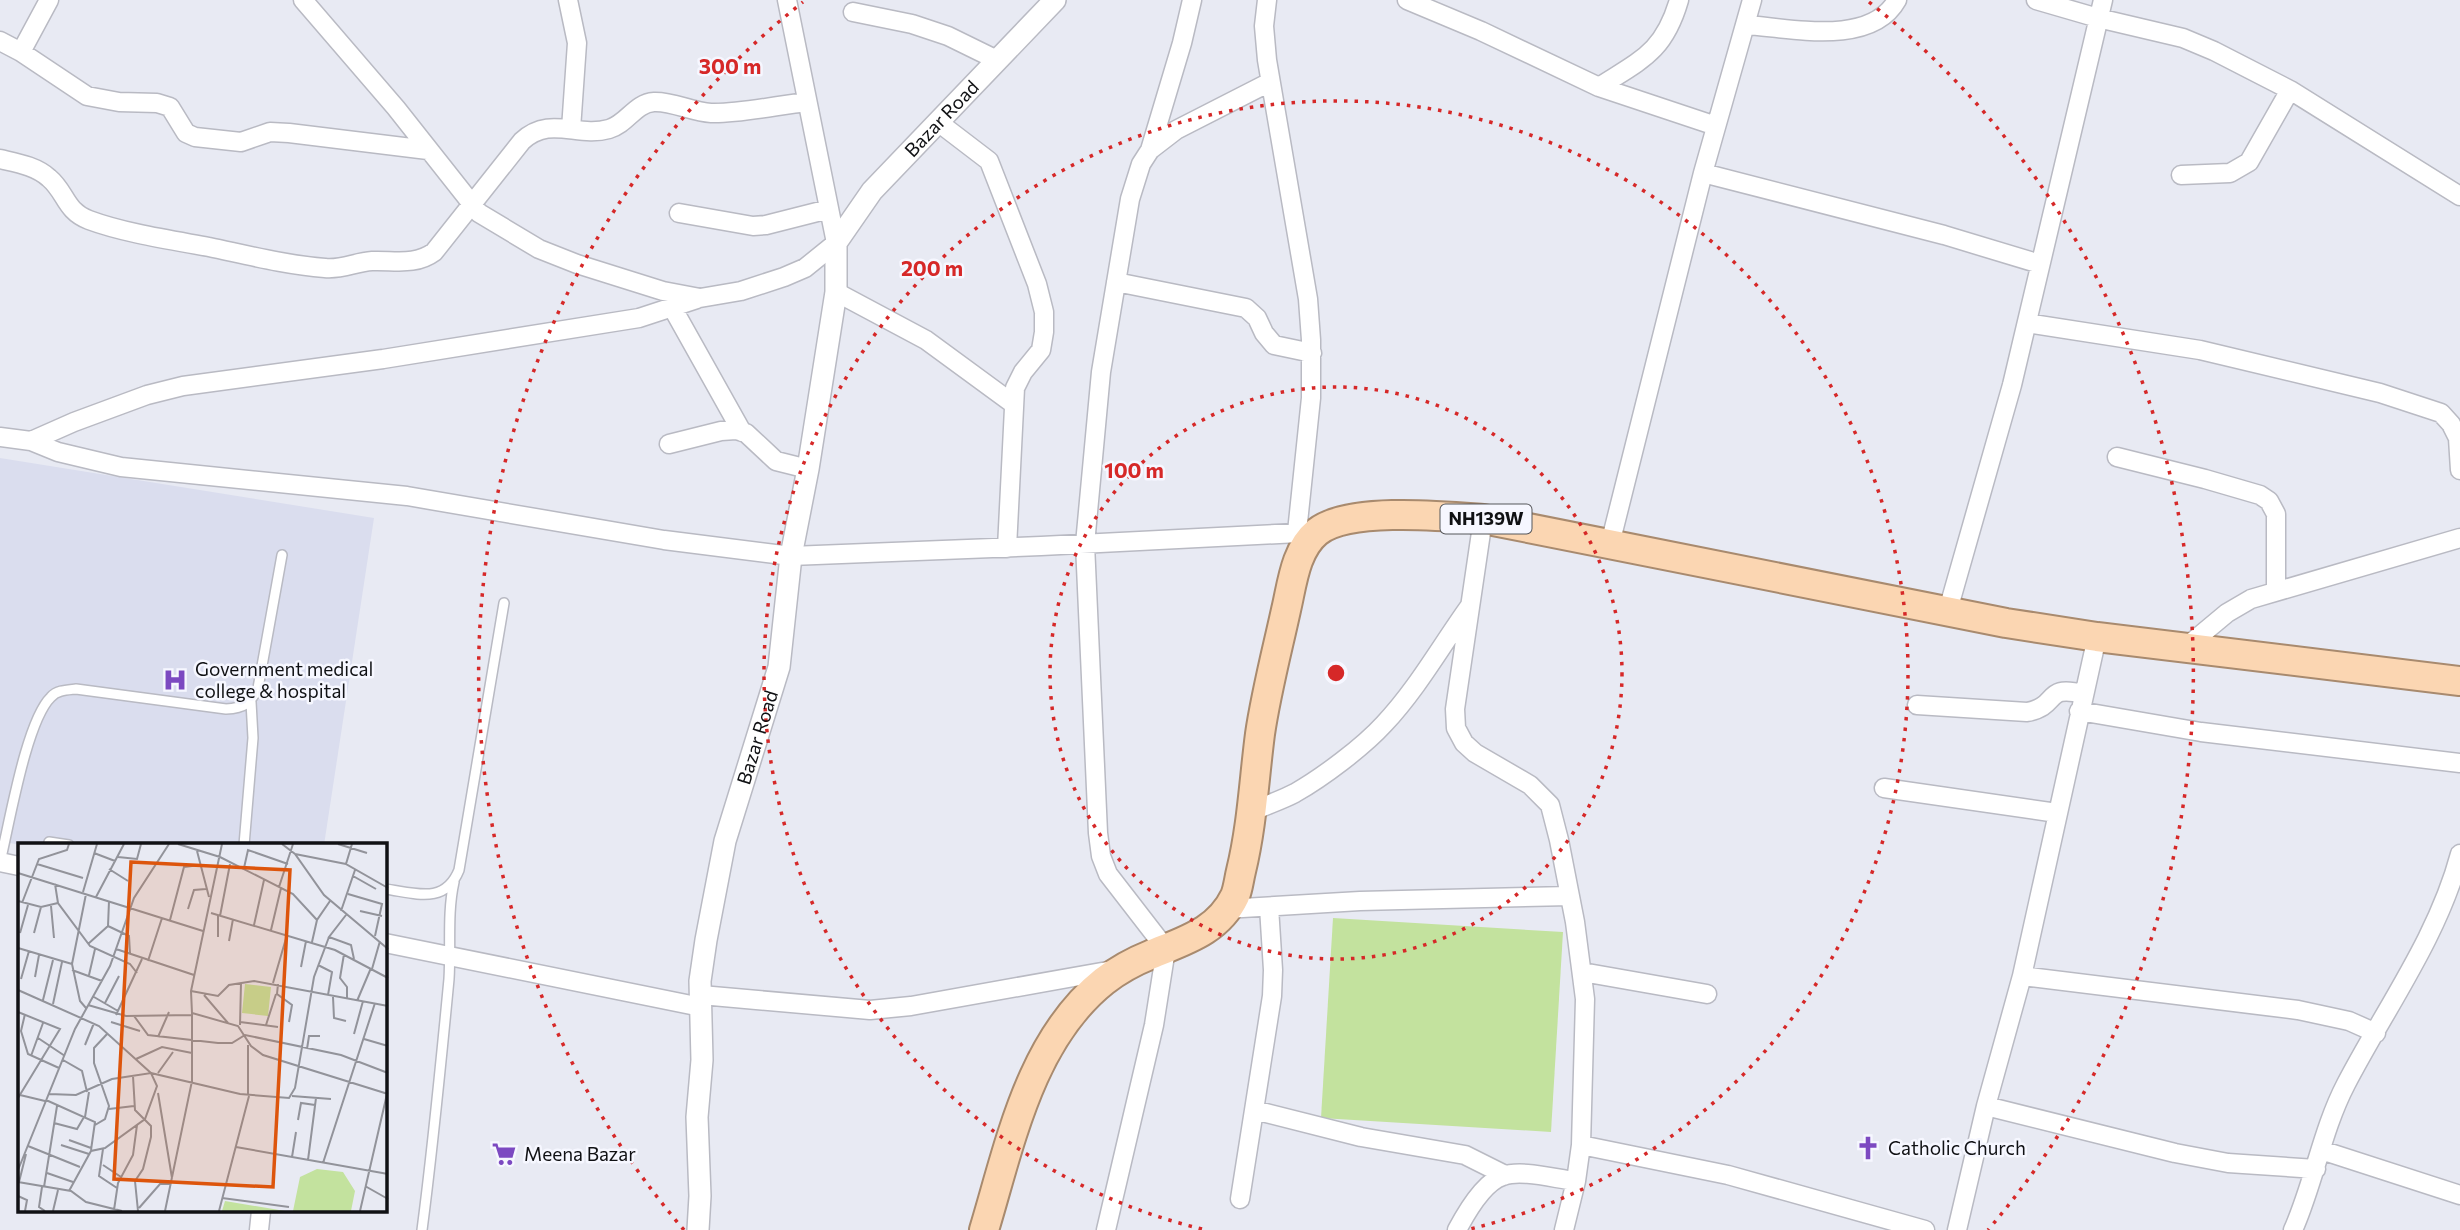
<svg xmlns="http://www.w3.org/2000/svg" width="2460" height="1230" viewBox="0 0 2460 1230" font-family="Commissioner,sans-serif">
  <rect width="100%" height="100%" fill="#e8eaf3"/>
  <path fill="#daddee" d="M0,458L374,518L324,845H20L0,841Z"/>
  <path fill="#c3e29e" d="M1333,918L1563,932L1551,1132L1321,1118Z"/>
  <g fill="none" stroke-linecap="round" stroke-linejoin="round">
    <g stroke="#b9bac3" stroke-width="12">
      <path id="service" d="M49,842L69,845
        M244,845L253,738L251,702
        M0,862C9,826 26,721 51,697C57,690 67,690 76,689L226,709C244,708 250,704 258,688L282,555
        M385,889C415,893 445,905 459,870L504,603
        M422,1230C433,1146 441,1063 449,979C451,947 447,913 454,882"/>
    </g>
    <g stroke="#b9bac3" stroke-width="21">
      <path id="minor" d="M303,0L396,108L479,213L539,249L577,264L663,291L700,298L741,291L784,277L805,268L836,243L787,0
        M568,0L577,43L571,129
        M1267,0L1264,26L1267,60L1308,299L1311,340V398L1297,532
        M1407,0L1481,31L1599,87L1716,126
        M2036,0L2098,18L2183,38L2214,51L2290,90L2460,196
        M853,12L912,24L948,36L997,60
        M1746,25C1790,28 1871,47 1897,0
        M0,41L21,52L87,96L119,102L157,103L170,107L186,133L195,137L241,142L270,132L289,133L428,150
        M21,52L49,0
        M1599,87C1641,60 1664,52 1679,0
        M938,122L989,161L1037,284L1044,312V332L1041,350L1023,372L1015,388L1007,548
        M1150,150L1182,43L1192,0
        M0,159C17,163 36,166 49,178C66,192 65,211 89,220C124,233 171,240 209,247C247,255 286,265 325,268C341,270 356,262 372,261C394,260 415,266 434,252L522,141C550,115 577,138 609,129C627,124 635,103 654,102C672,101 692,112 711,113C739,114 779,105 807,102
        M1703,173L1944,235L2040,264
        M2181,175L2230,173L2249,162L2290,90
        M679,213L753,226L766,225L829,209
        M1116,282L1246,308L1257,318L1264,333L1274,345L1312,353
        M836,292L926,340L1012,403
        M672,307L742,432
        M2027,323L2200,350L2380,393L2441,413L2451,424L2458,438L2460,470
        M0,437L31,441L58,452L121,467L407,496L664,540L791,556L1041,546L1317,532
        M31,441L74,422L147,395L183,386L383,359L639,318L697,299
        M669,444L721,431L736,430L746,433L776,461L808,469
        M2117,457L2205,479L2260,495L2269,501L2276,514V591
        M1483,519L1455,709L1456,728L1464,743L1475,753L1530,785L1550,805L1559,840L1575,922L1585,999L1581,1145L1576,1181L1564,1230
        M1610,544L1703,173L1752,0
        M1948,610L2012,385L2103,0
        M2185,648L2227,613L2251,599L2460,538
        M1917,705L2027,712C2060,706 2043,684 2083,694
        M2079,711L2201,732L2460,763
        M1884,788L2057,813
        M1251,812C1266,805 1282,800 1295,793C1323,777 1363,747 1384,724C1417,689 1441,646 1469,607
        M0,862L19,866
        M1226,909L1360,901L1570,896
        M385,943L701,1007
        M1582,972L1707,994
        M2022,976L2298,1010L2349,1021L2376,1033
        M701,995L870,1010L911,1006L1113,970
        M1986,1106L2175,1153L2228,1163L2316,1169
        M1254,1110L1361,1137L1465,1155L1505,1175
        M1581,1145L1728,1175L1925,1230
        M2321,1150L2460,1195
        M1240,1199L1272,996L1273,970L1269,907
        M259,1230L261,1211
        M1106,1230L1154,1025L1166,949L1108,874L1101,856L1098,833L1085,544L1101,372L1130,199L1141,164L1150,150L1176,130L1270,82
        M1457,1230C1466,1213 1484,1182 1503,1176C1521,1169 1556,1179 1576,1181
        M1957,1230L1986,1106L2022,976L2097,637
        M2293,1230C2314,1183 2322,1130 2346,1084C2385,1009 2438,937 2460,854"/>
    </g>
    <g stroke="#b9bac3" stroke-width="24">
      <g id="tertiary">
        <path id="s1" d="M698,1230L700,1196L697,1117L702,1060L700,981L706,940L725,841L779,667L791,556L808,469L836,292V243L872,191L1055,0"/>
      </g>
    </g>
    <g stroke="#a88a6e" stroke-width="32">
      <path id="trunk" d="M984,1230C1010,1144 1030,1040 1104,981C1117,971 1135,961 1150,955C1183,941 1218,932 1235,896C1238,889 1239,879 1241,871C1252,826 1254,780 1260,734C1266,693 1277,651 1286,610C1292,585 1295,550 1317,532C1348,507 1444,516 1483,519L2006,623L2097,637L2460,681"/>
    </g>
    <use href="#service" stroke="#fff" stroke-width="9"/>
    <use href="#minor" stroke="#fff" stroke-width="18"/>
    <use href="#tertiary" stroke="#fff" stroke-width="21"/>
    <use href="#trunk" stroke="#fbd6b2" stroke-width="28"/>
  </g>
  <g fill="none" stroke="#d62828" stroke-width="3.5" stroke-dasharray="3.5 7">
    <circle cx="1336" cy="673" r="286"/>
    <path d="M1202 1229A572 572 0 1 1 1470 1229"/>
    <path d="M684 1230A857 857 0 0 1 803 2M1869 2A857 857 0 0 1 1988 1230"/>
  </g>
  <defs>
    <g id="hospital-bare" transform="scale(1.89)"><path d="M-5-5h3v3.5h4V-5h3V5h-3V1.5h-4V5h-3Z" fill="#7c49c1" stroke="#f6f7ff" stroke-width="2.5" paint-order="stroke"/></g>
    <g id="church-bare" transform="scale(1.89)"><path d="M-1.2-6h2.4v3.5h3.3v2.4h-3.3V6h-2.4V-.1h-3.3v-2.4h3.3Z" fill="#7c49c1" stroke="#f6f7ff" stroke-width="2.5" paint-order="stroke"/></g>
    <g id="supermarket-bare" transform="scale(1.89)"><path d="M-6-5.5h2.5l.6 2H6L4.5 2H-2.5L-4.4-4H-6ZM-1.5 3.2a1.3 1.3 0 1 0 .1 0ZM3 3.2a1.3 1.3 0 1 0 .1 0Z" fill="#7c49c1" stroke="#f6f7ff" stroke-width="2.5" paint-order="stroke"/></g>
  </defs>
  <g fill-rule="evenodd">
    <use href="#hospital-bare" x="175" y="680"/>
    <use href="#church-bare" x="1868" y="1148"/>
    <use href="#supermarket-bare" x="504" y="1154"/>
  </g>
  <g text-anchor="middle" stroke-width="5" stroke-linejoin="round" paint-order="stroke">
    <rect fill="#f6f7ff" stroke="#55565a" stroke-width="2" x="1440.5" y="504.5" width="91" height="29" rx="5"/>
    <g font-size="18" font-weight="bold" fill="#101114">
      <text x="1486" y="525">NH139W</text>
    </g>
    <g font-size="19" fill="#101114" stroke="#f6f7ff">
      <text dy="7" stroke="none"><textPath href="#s1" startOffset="1166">Bazar Road</textPath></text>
      <text dy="7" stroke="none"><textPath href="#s1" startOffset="500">Bazar Road</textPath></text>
    </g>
    <g font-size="19" fill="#101114" stroke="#f6f7ff" text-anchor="start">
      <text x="195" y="676">Government medical<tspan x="195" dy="22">college &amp; hospital</tspan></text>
      <text x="1888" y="1155">Catholic Church</text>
      <text x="524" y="1161">Meena Bazar</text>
    </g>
  </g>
  <g transform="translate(18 843)">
    <rect width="369" height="369" fill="#e8eaf3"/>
    <path d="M227,141L253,144L250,173L224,170ZM299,326L325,329L337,348L333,368H275L282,334ZM207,358L267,368H268H204Z" fill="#c3e29e"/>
    <path fill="none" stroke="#92939a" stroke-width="2" d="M160,1L202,14L275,51L299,77M204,1L173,148L174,170L220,183L233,203L245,212L370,251M264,1L277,11L306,52L370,106M320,1L349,10M334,1L328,21L370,45M179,8L191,54M76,10L97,18M277,11L328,21M100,14L119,16L123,1M19,21L65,35M226,25L230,7L270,21M91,26L110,38M0,30L185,88M335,33L358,46M37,41L40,60L72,103L112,121L119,130M261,44L275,1M65,49L79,1M330,51L364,61L357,93M78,54L106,1M0,58L23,64L40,60M4,60L21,16L49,7L51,1M33,63L36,95M170,66L176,47L188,46M323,68L337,27M342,68L364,73M193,70L317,107L370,135M200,72V94M328,72L311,94L333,102L336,116M202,73L212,21M152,77L166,24L182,22M236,82L246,37M90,83L111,93L112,111M253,87L263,45M2,90L10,62M16,90L23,64M211,98L215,76M294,99L299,77L312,58M70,101L90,83L91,58M0,105L54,121M98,106L176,132M326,111L322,135L329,144V156M130,118L144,75M300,122L314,129L310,152M283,124L288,98M354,126L362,98M54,127L84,138M71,132L77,106M17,134L21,112M3,136L11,108M255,140L269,92M260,141L259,151L274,162L271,179M0,147L81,183L133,230L222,251L271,255L277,245L296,134L311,94M173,148L200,153L211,142L236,138L370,163M186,152L210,180M76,154L100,168M315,154L316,175L328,178M25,157L35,117M339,158L353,125M87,160L101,133M35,161L44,119M70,162L108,173L174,172M68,165L62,158L54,121L68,51M0,169L42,186L0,255M7,171L3,188L10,211L41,225M98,172L124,116M116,173L130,192L200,200H214L227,192L323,212L370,230M93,179L122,188M222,179L260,184M222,182L223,140M248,182L258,151M336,191L345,158M140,194L151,169M20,195L47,213M346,196L370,203M67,202L76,180M230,202V252M289,206L291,193H302M13,213L25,180M118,216L144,204L174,210M45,217L64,228L69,249M140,230L155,209M115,233L117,267L133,283V294L125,326L117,338L120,368M140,250L154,335M31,251L58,252L94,236L133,230L139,243L127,276L87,305L73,308L51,348M2,252L27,258M274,253L313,256M28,257L77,279L73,307M91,266L116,263M67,274L71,249M280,277L283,260L297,262M36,280L59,286L66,274M77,282L87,276L91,263L76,220V205L90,190M51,297L73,305M43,302L71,311M10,303L62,324M218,304L370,331M85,306L81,333L99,345M274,314L278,289M290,317L298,255M305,320L357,160M85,322L103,334M0,327L57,186L92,123L116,55L151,1M29,330L55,339M0,339L53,348L68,359L104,368M1,339L8,311M347,343L370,356M24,344L21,364L27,368M26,344L39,263M0,353L9,357L7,368M204,355L271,364M121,365L142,341H153M96,367L100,340L115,312L119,282M35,368L40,347M147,368L174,238V170M201,368L231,253M342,368L369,251"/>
    <path fill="#dd550c" fill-opacity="0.15" stroke="#dd550c" stroke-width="3.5" d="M113,19L272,27L255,344L96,336Z"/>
    <rect width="369" height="369" fill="none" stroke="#101114" stroke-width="3.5"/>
  </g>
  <circle cx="1336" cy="673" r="10" fill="#d62828" stroke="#f6f7ff" stroke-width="3.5"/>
  <g font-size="21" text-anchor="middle" font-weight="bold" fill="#d62828" stroke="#f6f7ff" stroke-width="5" stroke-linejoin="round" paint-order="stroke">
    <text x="730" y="74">300 m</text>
    <text x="932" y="276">200 m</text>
    <text x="1134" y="478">100 m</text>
  </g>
</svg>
